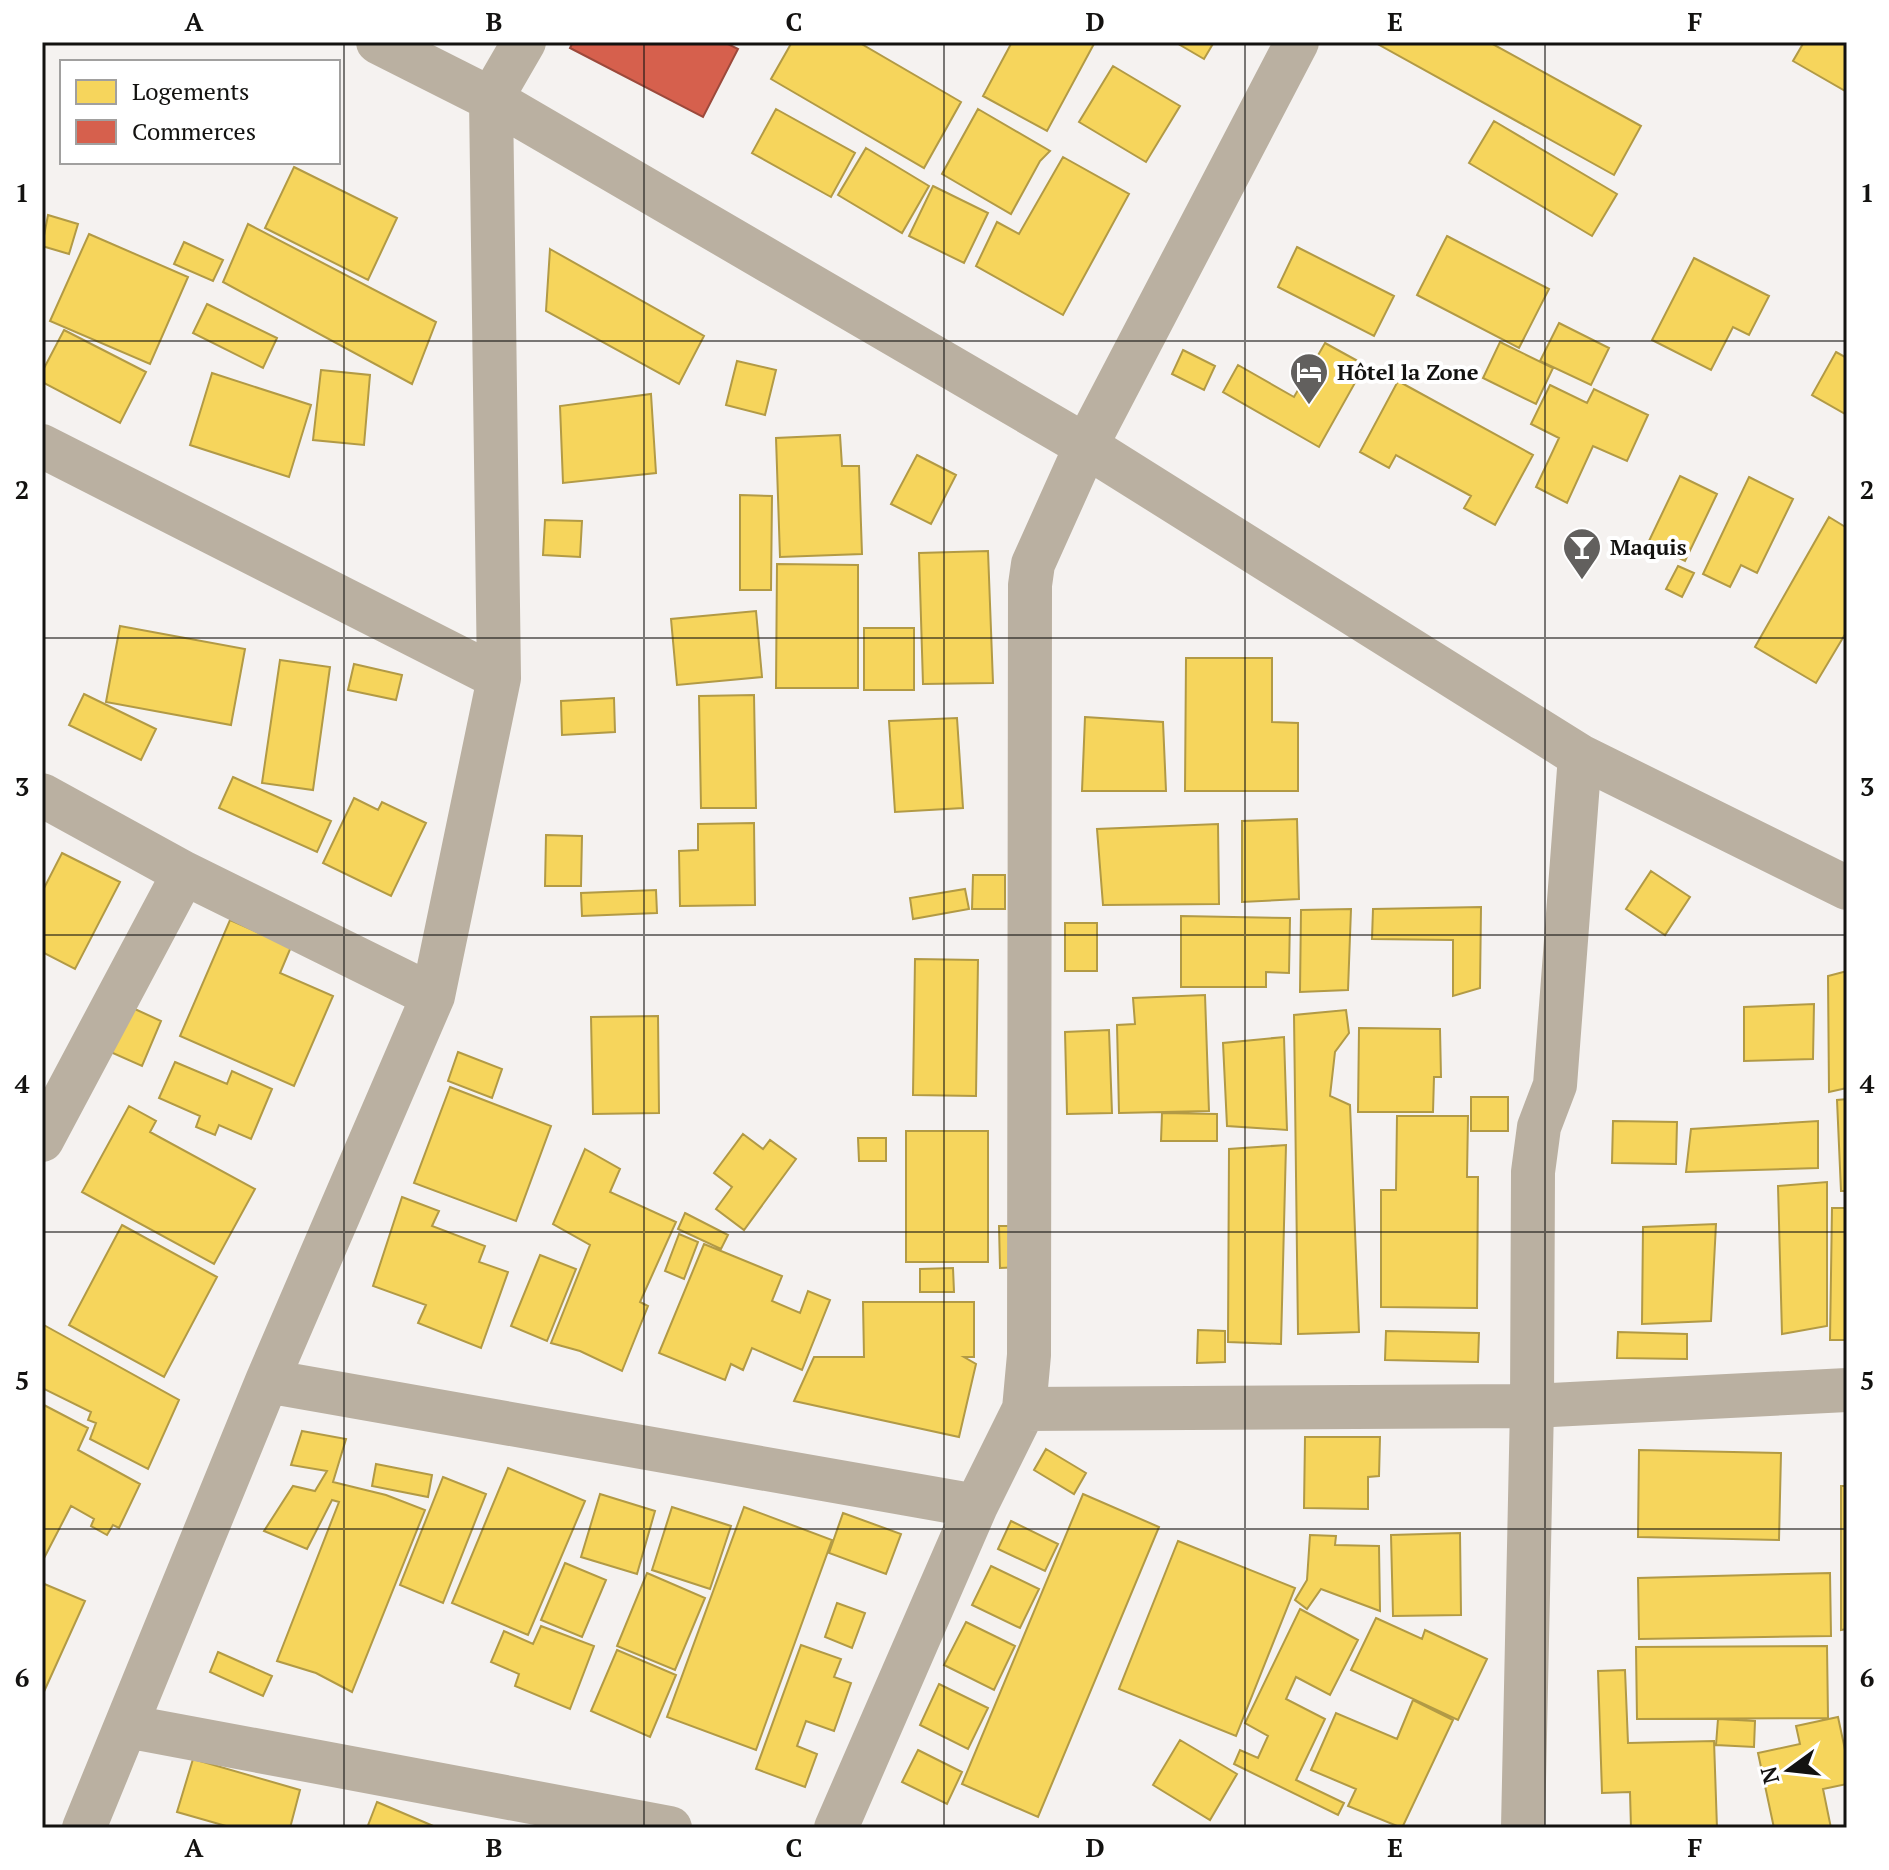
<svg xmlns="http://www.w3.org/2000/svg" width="1889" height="1870" viewBox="0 0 1889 1870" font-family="'PT Serif',serif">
  <rect width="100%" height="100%" fill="#f5f2f0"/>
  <path fill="#f6d55c" stroke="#b29a45" stroke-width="2" d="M792,42H858L961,102L924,168L771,79Z
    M1012,42H1095L1047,131L983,96Z
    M1175,42H1214L1204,59Z
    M1374,42H1489L1641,126L1614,175Z
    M1804,42H1847V92L1793,61Z
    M1113,66L1180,106L1146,162L1079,122Z
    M776,109L855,153L831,197L752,153Z
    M978,109L1050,151L1040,161L1011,214L942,174Z
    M1494,121L1617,194L1592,236L1469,163Z
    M866,148L929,186L902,233L838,195Z
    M1063,157L1129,194L1063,315L976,266L997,222L1019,234Z
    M294,167L397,218L368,280L265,228Z
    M933,186L988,213L964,263L909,236Z
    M48,215L78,224L69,254L42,246Z
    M248,224L436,322L412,384L223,282Z
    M89,234L188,277L150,364L50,321Z
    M1447,236L1549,289L1519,348L1417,295Z
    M184,242L223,260L213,281L174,264Z
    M1297,247L1394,296L1374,336L1278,287Z
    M550,249L704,336L679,384L546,311Z
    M1694,258L1769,296L1749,335L1733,327L1711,370L1652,340Z
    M207,304L277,338L263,368L193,333Z
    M1559,323L1609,348L1591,385L1540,361Z
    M64,330L146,372L120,423L42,382V372Z
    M1500,342L1553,368L1536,404L1483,378Z
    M1325,343L1365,365L1319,447L1223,392L1238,365L1294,397Z
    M1183,350L1215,366L1204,390L1172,374Z
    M1836,352L1847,358V415L1812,395Z
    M737,361L776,370L765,415L726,405Z
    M321,370L370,375L364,445L313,440Z
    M212,373L311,405L289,477L190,445Z
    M1398,381L1533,455L1495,525L1464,508L1471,496L1396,455L1389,468L1360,452Z
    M1550,385L1587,403L1594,389L1648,415L1627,461L1593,446L1567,503L1536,487L1559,438L1531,424Z
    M651,394L656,473L563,483L560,406Z
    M840,435L842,466H859L862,554L780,557L776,438Z
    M917,455L956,475L931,524L891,504Z
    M1680,476L1717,494L1685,561L1648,543Z
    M1749,477L1793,499L1757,573L1741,565L1730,587L1703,574Z
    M740,495L772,496L771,590H740Z
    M1829,517L1847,528V631L1816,683L1755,647Z
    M545,520L582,521L580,557L543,555Z
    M988,551L993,683L923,684L919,553Z
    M777,564L858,565V688H776Z
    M1678,566L1694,573L1682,597L1666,589Z
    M756,611L762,677L677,685L671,619Z
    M120,626L245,649L231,725L106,702Z
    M864,628H914V690H864Z
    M1186,658H1272V722L1298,723V791H1185Z
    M280,660L330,667L313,790L262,783Z
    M354,664L402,675L396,700L348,690Z
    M84,694L156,729L141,760L69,725Z
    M754,695L756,808H701L699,696Z
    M614,698L615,732L562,735L561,701Z
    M1085,717L1163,722L1166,791H1082Z
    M957,718L963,808L895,812L889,721Z
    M233,777L331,821L317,852L219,808Z
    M354,798L378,810L382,802L426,823L391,896L323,863Z
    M1297,819L1299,899L1242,902V821Z
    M754,823L755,905L680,906L679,851L698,850V824Z
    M1218,824L1219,904L1103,905L1097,829Z
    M546,835L582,836L581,886H545Z
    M62,853L120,882L75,969L42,952V892Z
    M1651,871L1690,897L1665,935L1626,909Z
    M973,875H1005V909H972Z
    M965,889L969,909L913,919L910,898Z
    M656,890L657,913L582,916L581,893Z
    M1481,907L1480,988L1453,996V940L1372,939L1373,909Z
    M1351,909L1348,990L1300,992L1301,910Z
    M1181,916L1290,918L1289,973L1266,972V987H1181Z
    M230,920L291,947L280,973L333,996L294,1086L180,1036Z
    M1065,923H1097V971H1065Z
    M915,959L978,960L976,1096L913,1095Z
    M1847,971V1088L1829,1092L1828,976Z
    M1205,995L1209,1111L1119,1113L1117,1025L1135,1024L1133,998Z
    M1814,1004L1813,1059L1744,1061V1007Z
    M126,1005L161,1021L142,1066L106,1050Z
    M1346,1010L1349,1033L1335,1052L1330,1096L1350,1105L1359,1332L1298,1334L1294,1015Z
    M658,1016L659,1113L593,1114L591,1017Z
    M1359,1028L1440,1029L1441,1077H1434L1433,1112H1358Z
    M1109,1030L1112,1113L1067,1114L1065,1032Z
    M1284,1037L1287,1130L1227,1126L1223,1043Z
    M458,1052L502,1069L492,1098L448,1081Z
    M175,1062L227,1084L232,1071L272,1089L251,1139L219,1125L215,1135L196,1127L200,1116L159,1098Z
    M450,1087L551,1126L516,1221L414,1183Z
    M1471,1097H1508V1131H1471Z
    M1847,1099V1191H1841L1837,1100Z
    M129,1106L156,1121L150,1132L255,1189L214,1264L82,1192Z
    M1162,1113L1217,1114V1141H1161Z
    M1397,1116H1468L1467,1177H1478L1477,1308L1381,1307V1190H1396Z
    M1613,1121L1677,1122L1676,1164L1612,1163Z
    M1818,1121V1168L1686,1172L1691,1129Z
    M906,1131H988V1262H906Z
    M743,1134L763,1149L770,1140L796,1159L744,1230L716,1209L732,1187L714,1173Z
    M858,1138H886V1161H859Z
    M1286,1145L1281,1344L1228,1342L1229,1149Z
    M585,1149L620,1169L610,1192L676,1222L640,1302L648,1306L622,1371L580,1351L551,1343L590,1245L553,1224Z
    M1827,1182V1326L1782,1334L1778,1186Z
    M402,1197L439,1211L432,1226L485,1246L479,1262L508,1272L481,1348L418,1323L426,1305L373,1286Z
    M1832,1208H1847V1340H1830Z
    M685,1213L728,1235L721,1249L678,1229Z
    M1716,1224L1711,1321L1642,1324L1643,1227Z
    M122,1225L217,1277L164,1377L69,1325Z
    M999,1226H1024L1025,1267L1000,1268Z
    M679,1234L698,1242L684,1279L665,1271Z
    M704,1244L782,1276L772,1301L800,1313L808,1291L830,1300L802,1370L752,1348L743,1370L731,1364L725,1380L659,1353Z
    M540,1255L576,1269L547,1341L511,1326Z
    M953,1268L954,1292H920V1269Z
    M863,1302H974V1357H964L976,1364L959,1437L794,1401L814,1357H864Z
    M42,1324L179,1400L148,1469L90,1439L96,1423L88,1420L91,1412L42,1388Z
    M1198,1330L1225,1331V1362L1197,1363Z
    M1386,1331L1479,1333L1478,1362L1385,1360Z
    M1618,1332L1687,1334V1359L1617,1358Z
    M42,1404L88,1428L78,1450L140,1484L119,1528L113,1525L107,1535L91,1526L94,1519L71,1506L42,1562Z
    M302,1431L346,1439L333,1482L386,1495L425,1510L352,1692L316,1673L277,1661L339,1502L332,1500L307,1549L264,1531L293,1486L315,1491L327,1471L291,1465Z
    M1305,1437H1380L1379,1476L1368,1477V1509L1304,1508Z
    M1046,1449L1086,1473L1074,1494L1034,1470Z
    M1639,1450L1781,1453L1779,1540L1638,1537Z
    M376,1464L432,1475L428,1497L372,1486Z
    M508,1468L585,1501L528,1635L452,1603Z
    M443,1477L486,1494L443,1603L400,1585Z
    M1841,1486H1847V1629L1841,1630Z
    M600,1494L655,1511L637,1574L581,1557Z
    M1083,1494L1159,1527L1038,1817L962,1784Z
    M672,1507L731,1526L710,1589L652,1570Z
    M744,1507L832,1540L756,1750L667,1717Z
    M843,1513L901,1534L886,1574L829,1553Z
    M1011,1521L1058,1544L1045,1571L998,1549Z
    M1460,1533L1461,1615L1393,1616L1391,1535Z
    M1310,1535L1336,1536L1335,1545L1379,1546L1380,1611L1321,1589L1307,1609L1295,1600L1307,1580Z
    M1178,1541L1295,1588L1236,1736L1119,1689Z
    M565,1563L606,1580L582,1637L541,1620Z
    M991,1566L1039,1589L1020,1628L972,1605Z
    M647,1573L705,1598L675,1670L617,1646Z
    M1830,1573L1831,1636L1639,1639L1638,1578Z
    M42,1583L85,1601L42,1696Z
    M837,1603L865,1613L852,1648L825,1637Z
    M1300,1609L1358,1640L1330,1695L1296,1677L1286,1699L1325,1719L1296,1780L1344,1803L1338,1815L1234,1764L1240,1750L1258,1758L1268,1736L1245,1723Z
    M1376,1618L1422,1639L1425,1630L1487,1659L1458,1720L1351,1670Z
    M966,1622L1015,1646L994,1690L944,1665Z
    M541,1626L594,1646L570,1709L515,1686L519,1674L491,1662L504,1631L533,1644Z
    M801,1645L841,1659L834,1677L851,1683L834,1731L806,1721L797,1746L817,1754L805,1787L756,1769Z
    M1827,1646L1828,1718L1637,1719L1636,1647Z
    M617,1650L676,1675L650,1737L591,1711Z
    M218,1652L272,1676L263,1696L210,1672Z
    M1625,1670L1628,1743L1714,1741L1717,1828H1631L1630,1792L1602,1793L1598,1671Z
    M939,1684L988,1708L968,1749L920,1725Z
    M1413,1700L1453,1720L1402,1828L1348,1806L1356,1789L1311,1770L1336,1713L1397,1739Z
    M1838,1717L1847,1759V1784L1823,1789L1831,1828H1774L1758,1753L1800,1744L1796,1726Z
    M1718,1719L1755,1721L1754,1747L1716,1745Z
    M1180,1740L1237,1774L1210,1820L1153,1785Z
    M918,1750L962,1772L947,1804L902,1782Z
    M193,1759L300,1790L290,1828H233L177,1812Z
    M377,1802L438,1828H367Z"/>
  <path fill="#d6604d" stroke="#9c493b" stroke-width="2" d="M573,42H724L738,49L703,117L570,48Z"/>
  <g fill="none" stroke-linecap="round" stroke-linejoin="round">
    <path stroke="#bab0a1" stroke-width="44" d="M378,42L491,99L1086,446L1580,756L1847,888
      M42,446L499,678
      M42,795L184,873L433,996
      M42,1140L184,873
      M267,1381L976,1506
      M1024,1409L1532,1406L1847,1390
      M126,1726L670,1828
      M84,1828L267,1381L433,996L499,678L491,99L524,42
      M836,1828L976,1506L1024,1409L1029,1355L1030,585L1033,564L1086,446L1297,42
      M1523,1828L1532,1406L1533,1172L1539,1127L1555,1085L1580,756"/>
  </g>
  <path fill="none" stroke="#131210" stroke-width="2" stroke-opacity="0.55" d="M344,42V1828M644,42V1828M944,42V1828M1245,42V1828M1545,42V1828M42,341H1847M42,638H1847M42,935H1847M42,1232H1847M42,1529H1847"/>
  <defs>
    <g id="hotel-pin" transform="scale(2)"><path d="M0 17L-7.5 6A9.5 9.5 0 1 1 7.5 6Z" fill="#62605e" stroke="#fff"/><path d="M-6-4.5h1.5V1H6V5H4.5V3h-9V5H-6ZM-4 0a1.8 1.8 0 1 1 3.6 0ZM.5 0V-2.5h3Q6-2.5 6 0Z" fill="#fff"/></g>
    <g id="bar-pin" transform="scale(2)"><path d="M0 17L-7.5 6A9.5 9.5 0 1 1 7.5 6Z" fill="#62605e" stroke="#fff"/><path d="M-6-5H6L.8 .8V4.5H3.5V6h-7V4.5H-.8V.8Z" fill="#fff"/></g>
  </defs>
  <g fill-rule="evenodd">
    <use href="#hotel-pin" x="1309" y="372"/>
    <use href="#bar-pin" x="1582" y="547"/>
  </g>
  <g text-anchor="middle" stroke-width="8" stroke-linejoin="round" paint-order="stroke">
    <g font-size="22" font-weight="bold" fill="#131210" stroke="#fff" text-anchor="start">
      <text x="1337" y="380">Hôtel la Zone</text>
      <text x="1610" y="555">Maquis</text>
    </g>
  </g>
  <rect width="1889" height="1870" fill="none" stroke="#ffffff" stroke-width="88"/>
  <rect x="60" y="60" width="280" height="104" fill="#ffffff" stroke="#a1a09f" stroke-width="2"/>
  <rect x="76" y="80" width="40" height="24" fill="#f6d55c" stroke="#a1a09f" stroke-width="2"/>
  <text x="132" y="100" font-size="24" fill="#131210">Logements</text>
  <rect x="76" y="120" width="40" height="24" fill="#d6604d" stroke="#a1a09f" stroke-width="2"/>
  <text x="132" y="140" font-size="24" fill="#131210">Commerces</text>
  <g transform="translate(1789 1770) rotate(255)" stroke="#ffffff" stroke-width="6" paint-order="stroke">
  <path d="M0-6L14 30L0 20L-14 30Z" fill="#131210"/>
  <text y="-12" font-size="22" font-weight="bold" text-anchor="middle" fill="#131210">N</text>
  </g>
  <rect x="44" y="44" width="1801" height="1782" fill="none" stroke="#131210" stroke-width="3"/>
  <g font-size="26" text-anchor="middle" font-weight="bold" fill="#131210">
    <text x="194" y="31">A</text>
    <text x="494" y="31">B</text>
    <text x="794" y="31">C</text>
    <text x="1095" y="31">D</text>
    <text x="1395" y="31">E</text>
    <text x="1695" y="31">F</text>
    <text x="22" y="202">1</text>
    <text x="1867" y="202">1</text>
    <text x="22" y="499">2</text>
    <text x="1867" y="499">2</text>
    <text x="22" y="796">3</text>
    <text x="1867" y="796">3</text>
    <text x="22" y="1093">4</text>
    <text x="1867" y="1093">4</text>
    <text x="22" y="1390">5</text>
    <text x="1867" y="1390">5</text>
    <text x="22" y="1687">6</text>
    <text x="1867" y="1687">6</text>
    <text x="194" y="1857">A</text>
    <text x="494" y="1857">B</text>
    <text x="794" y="1857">C</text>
    <text x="1095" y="1857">D</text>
    <text x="1395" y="1857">E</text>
    <text x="1695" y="1857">F</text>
  </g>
</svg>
